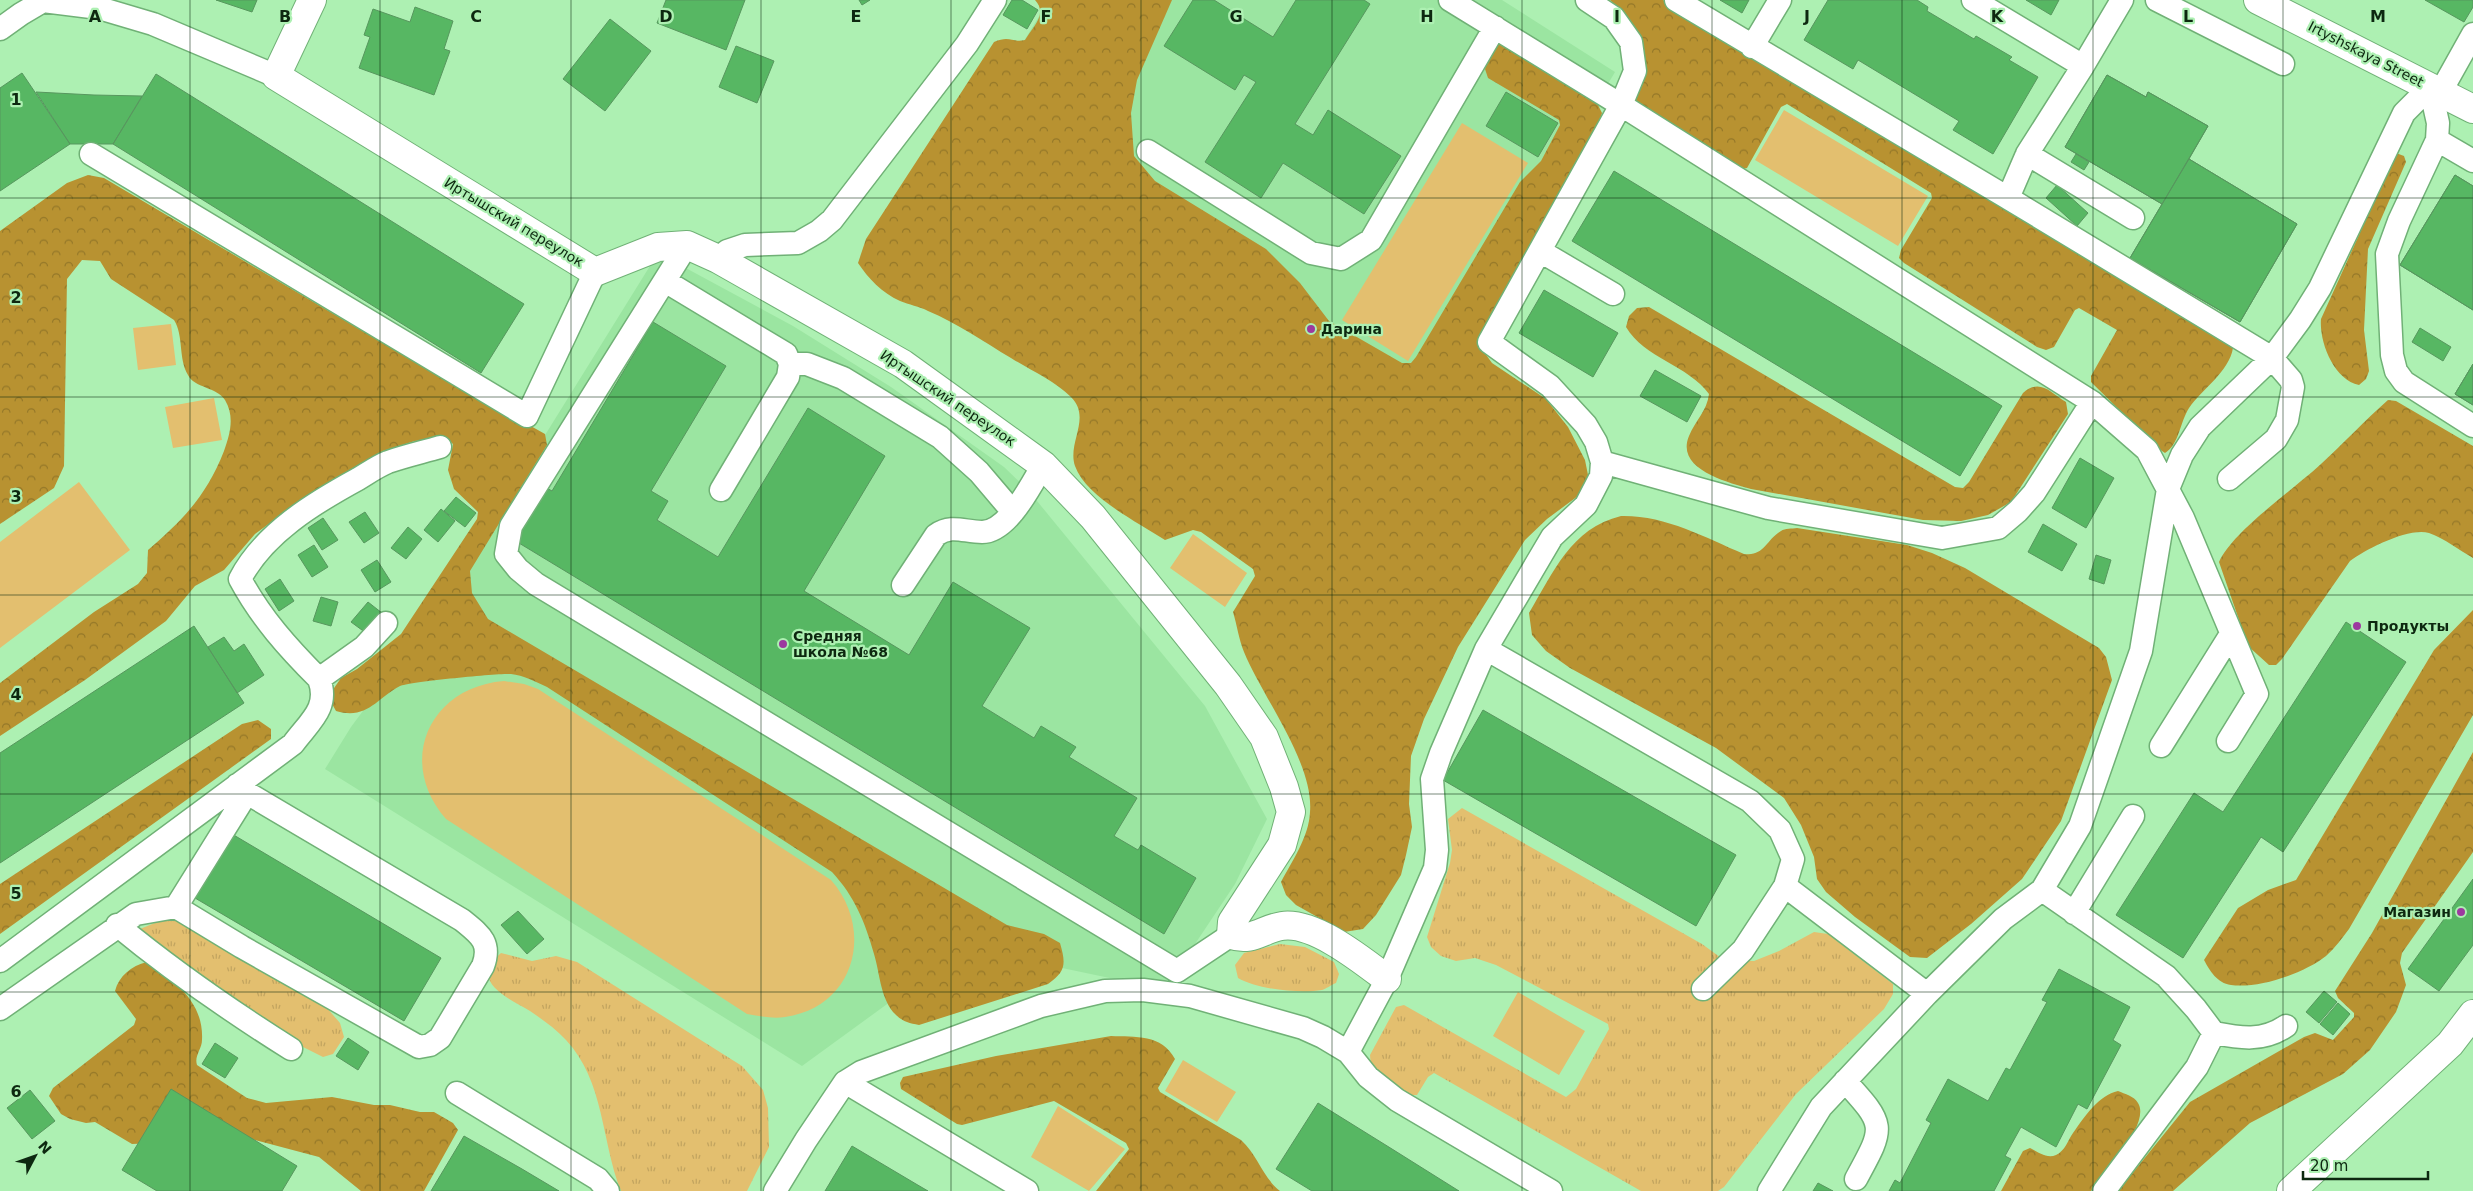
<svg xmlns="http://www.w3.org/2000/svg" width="2473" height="1191" viewBox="0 0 2473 1191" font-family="'DejaVu Sans',sans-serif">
  <defs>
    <pattern id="grass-tufts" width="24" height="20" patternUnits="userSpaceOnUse" patternTransform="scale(1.25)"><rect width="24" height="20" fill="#e3bf6f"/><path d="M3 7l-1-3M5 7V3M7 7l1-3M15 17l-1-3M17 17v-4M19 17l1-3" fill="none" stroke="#c2a45f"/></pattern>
    <pattern id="forest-crowns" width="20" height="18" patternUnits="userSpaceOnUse" patternTransform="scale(1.25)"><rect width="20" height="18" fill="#b89231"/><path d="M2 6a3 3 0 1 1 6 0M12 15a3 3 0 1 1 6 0" fill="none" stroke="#947728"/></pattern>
  </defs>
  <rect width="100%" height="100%" fill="#adf0b2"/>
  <path fill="#9be5a1" d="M1049,0H1502L1615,72L1383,466L931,193Z
    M658,253L793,326L891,387L1004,467L1028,490L1205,706L1267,819L1235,884L1177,971L1157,988L1001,955L938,967L802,1066L325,769L351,727L429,622Z"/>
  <path fill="url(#grass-tufts)" d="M1462,808L1702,944L1724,960L1754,961L1779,951L1814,932L1828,934L1893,984V994L1884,1009L1796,1094L1724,1187L1718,1191H1641L1434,1073L1428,1077L1417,1095H1407L1371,1066L1370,1055L1396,1007L1404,1005L1566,1097L1576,1089L1609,1029L1608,1024L1496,965L1475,958L1456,961L1441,956L1431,947L1427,937L1450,863L1452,850L1448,819Z
    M167,918H180L320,1000L340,1023L344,1037L333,1054L323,1057L295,1043L141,935L140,929Z
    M1280,944L1305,947L1334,962L1339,974L1336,983C1331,985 1326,989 1322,990C1300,994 1256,989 1238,978L1235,965L1244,953Z
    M501,953L532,961L556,956L577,962L742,1066L763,1090L768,1108L769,1147L747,1191H621C601,1141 605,1082 566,1040C555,1028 543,1020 530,1011C509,998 467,982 501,953Z"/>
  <path fill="url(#forest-crowns)" d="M1035,0H1172L1137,80L1131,113L1134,156L1155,181L1266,249L1300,283L1329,321L1402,363H1411L1416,357L1520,182L1541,161L1560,125L1559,120L1488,78L1485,69L1494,45L1504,44L1598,105L1602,113L1599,123L1479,345L1492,363L1546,399L1568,427L1585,460L1588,475L1578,496L1547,519L1525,540L1458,647L1424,719L1411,756L1409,804L1412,827L1406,855L1401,875L1376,915L1363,929L1344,932L1296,905L1286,895L1281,882C1292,861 1309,837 1310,812C1314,763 1263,698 1244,652C1239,640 1237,625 1233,612L1255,576L1253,569L1201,532L1193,530L1165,540C1139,523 1086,497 1075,466C1067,442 1092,418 1071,397C1055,381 1030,370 1011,358C984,342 957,323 928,311C919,306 909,305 900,301C882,293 868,278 858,263L866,239L994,42C1010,35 1012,43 1025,40C1033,27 1048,14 1035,0Z
    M1610,0H1663L2228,343L2233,348C2229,372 2202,389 2189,408C2180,422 2179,445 2165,453L2159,449L2091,382V376L2117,330L2079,308L2075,310L2054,347L2046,350L2037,347L1904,263L1899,258L1901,250L1932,198L1931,193L1787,104L1781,107L1747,168L1738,170L1634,104L1622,12Z
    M2396,153L2404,156L2406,162L2368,249L2364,330L2369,371L2366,379L2359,385C2334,380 2319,342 2321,319Z
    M88,175L104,178L398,352L545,434L547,445L470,571L472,593L488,619L1007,925L1044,934L1060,943C1066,964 1066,971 1048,984L919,1025C908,1023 901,1021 893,1012C880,995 880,974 874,954C865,922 855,897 832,872L547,687C536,682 523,675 511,674C499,673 408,682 400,686C376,699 367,720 336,711L331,702L332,691L341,678L357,669L401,634L477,519L478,512L454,489L448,470L453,444L446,438L415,441L383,451L311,493L255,534L224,570L195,586L166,621L85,680L0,736V683L94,612L138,584L147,573L148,550C183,520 207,495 224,451C230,434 235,417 225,400C217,387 194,388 188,375C178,358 184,336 174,320L111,279L100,261L82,260L67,279L64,466L54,488L0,524V231L67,183Z
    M1649,307L1955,487L1963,488L1969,482L2023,393C2040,378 2050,392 2066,402L2068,414L2011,502L1988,515L1961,521L1923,520L1751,489C1727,482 1675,469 1689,436C1695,421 1707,411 1709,394C1688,365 1644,358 1626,327L1629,316L1637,308Z
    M2388,400L2396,401L2473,446V558C2459,550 2444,538 2429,533C2409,527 2366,549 2350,561L2282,659L2276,665H2269L2248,646L2219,562C2234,530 2293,490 2321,464C2344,443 2365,420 2388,400Z
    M1621,516C1665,515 1704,537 1744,554C1764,557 1766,540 1781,531C1785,528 1792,529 1797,528L1907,545L1932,553L1965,568L2099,648L2106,657L2112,680L2061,821L2022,879L1971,924L1927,958L1910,957L1855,917L1826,892L1817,879L1814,857L1801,825L1784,798L1716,748L1570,668L1546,651L1532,635L1529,613C1553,573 1571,528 1621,516Z
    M2473,610V715L2349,929C2342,938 2335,948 2326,956C2305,973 2258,989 2231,985C2217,983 2210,971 2204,960L2238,908L2268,890L2296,880L2434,650Z
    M258,720L271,729V739L0,934V884L242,724Z
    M2473,752V852L2402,953L2400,963L2406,985L2396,1012L2370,1050L2343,1074L2250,1123L2173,1191H2118L2190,1102L2304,1037L2315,1033L2333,1040L2354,1017V1013L2338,998L2335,991L2372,933Z
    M147,962C175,981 204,1002 202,1040C202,1049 194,1056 197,1065L247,1098L266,1103L332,1097L374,1105H390L420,1112H434L453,1123L458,1130L424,1191H361L319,1157L251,1139L132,1144L95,1122L86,1123L70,1119L61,1114L49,1096L53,1088L134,1025L136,1019L115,991C119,976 131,966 147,962Z
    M1111,1036C1135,1037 1162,1034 1175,1059L1158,1088L1160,1092L1241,1140C1258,1155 1262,1177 1280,1191H1096L1129,1149L1126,1143L1054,1101L962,1125L957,1124L901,1089L900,1083L903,1077L996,1056Z
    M2118,1091C2125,1094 2134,1096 2138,1103C2151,1123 2105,1175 2091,1191H2001L2023,1151L2030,1148C2038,1152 2047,1159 2056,1155C2065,1151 2068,1140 2073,1133C2084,1117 2099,1095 2118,1091Z"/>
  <path fill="#e3bf6f" d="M1784,110L1928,196L1898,246L1755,160Z
    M1462,123L1528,163L1408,361L1342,320Z
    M171,324L176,365L138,370L133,328Z
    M214,398L222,440L173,448L165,407Z
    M79,482L130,550L0,648V542Z
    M1193,534L1247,573L1225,607L1170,568Z
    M504,681L524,684L538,689L831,880C875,930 855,1007 785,1017C772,1019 760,1016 747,1014L446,819C396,762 429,687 504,681Z
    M1518,992L1585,1031L1559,1075L1493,1036Z
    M1183,1060L1236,1092L1217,1122L1165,1091Z
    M1058,1106L1125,1149L1089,1191L1031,1157Z"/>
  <path fill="#57b763" stroke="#57975e" d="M216,0H257L252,12Z
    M666,0H745L726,50L657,23Z
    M859,0H870L862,5Z
    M1012,0H1022L1038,10L1027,29L1003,15Z
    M1193,0H1214L1273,37L1296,0H1364L1370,4L1295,124L1313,135L1328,110L1401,156L1364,214L1283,163L1261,198L1205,162L1256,82L1244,75L1235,90L1164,46Z
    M1720,0H1749L1742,13Z
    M1828,0H1917L1928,7L1927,11L1974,39L1976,36L2012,57L2009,60L2038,77L1993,154L1953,130L1959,121L1858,60L1853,69L1804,40Z
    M2026,0H2059L2051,15Z
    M2425,0H2473V7L2464,22Z
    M415,7L453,21L444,49L450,51L434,95L359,68L370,37L364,35L373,9L410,22Z
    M610,19L651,51L605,111L563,79Z
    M736,46L774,61L757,103L719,87Z
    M22,73L70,144L0,191V88Z
    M156,74L524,304L481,373L113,144Z
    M2107,75L2146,97L2148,92L2208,126L2189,159L2297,224L2240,322L2130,258L2162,204L2065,147Z
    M2107,75L2146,97L2148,92L2208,126L2162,204L2065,147Z
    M36,92L94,95L142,96L113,144H70Z
    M1506,92L1558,123L1538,157L1486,126Z
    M2076,154L2089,162L2084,170L2071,162Z
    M2189,159L2297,224L2240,322L2130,258Z
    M1614,171L2002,406L1960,476L1572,241Z
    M2455,175L2473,186V310L2400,265Z
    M2455,175L2473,186V310L2400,265Z
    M2057,185L2088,213L2077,226L2046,198Z
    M1544,290L1618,333L1593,377L1519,333Z
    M653,322L726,366L651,491L668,501L657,520L718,557L808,408L885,456L804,591L909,655L953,582L1030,628L982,706L1034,738L1041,726L1076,747L1069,757L1137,798L1114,836L1138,850L1141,845L1196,878L1164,934L514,540L545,487L552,491Z
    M2420,328L2451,347L2443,361L2412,342Z
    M2473,364V405L2455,394Z
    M2473,364V405L2455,394Z
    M1655,370L1701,396L1687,422L1640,396Z
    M2080,458L2114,478L2086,528L2052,508Z
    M456,497L476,513L465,527L444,511Z
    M441,509L455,521L438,542L424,530Z
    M365,512L379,533L364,543L349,522Z
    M323,518L338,540L322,550L308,528Z
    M2043,524L2077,544L2062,571L2028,552Z
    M408,527L422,539L406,559L391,548Z
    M314,545L328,567L312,577L298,555Z
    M2096,555L2111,560L2104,584L2089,579Z
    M377,560L391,582L375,592L361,570Z
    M280,579L294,601L279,611L265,589Z
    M321,597L338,602L331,626L313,621Z
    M368,602L382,613L366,633L351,622Z
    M2346,622L2406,662L2283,852L2261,837L2183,958L2116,915L2194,793L2223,812Z
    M194,626L244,703L0,863V753Z
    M224,637L234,651L244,644L264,675L237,693L208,647Z
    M1483,710L1736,855L1696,926L1443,780Z
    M232,834L441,958L404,1021L195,898Z
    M2473,879V945L2439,991L2408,969Z
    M518,911L544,939L527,954L501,925Z
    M2059,969L2130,1007L2113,1040L2121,1045L2087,1109L2078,1104L2056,1147L2021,1127L2005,1156L2011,1159L1994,1191H1889L1895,1180L1900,1183L1931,1123L1926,1120L1948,1079L1988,1101L2006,1068L2010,1070L2047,1002L2042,1000Z
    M2324,991L2337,1002L2319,1023L2306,1012Z
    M2338,1003L2350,1014L2333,1035L2320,1024Z
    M348,1038L369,1052L358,1070L336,1056Z
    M215,1043L238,1058L225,1078L202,1064Z
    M171,1089L297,1166L282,1191H157L122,1170Z
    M30,1090L55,1121L32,1139L7,1108Z
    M1318,1103L1392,1149L1459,1191H1312L1276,1169Z
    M464,1136L522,1169L559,1191H431Z
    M852,1146L916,1184L928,1191H825Z
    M1818,1183L1833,1191H1813Z"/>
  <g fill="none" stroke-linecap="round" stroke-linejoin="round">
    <g stroke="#70b176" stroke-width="25">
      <path id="service" d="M1587,0L1614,18L1631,42L1635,71L1621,105L2092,402L2147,450L2183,518L2257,694L2228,741
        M1676,0L2008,198L2027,154L2083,66L2122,0
        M1973,0L2083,66
        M2157,0L2283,64
        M0,29L21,14L43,1L99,8L153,24L276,76
        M1752,47L1780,0
        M2440,93L2473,34
        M2437,140L2473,161
        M1148,151L1311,253L1341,259L1371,240L1495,27
        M91,154L527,416L595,272
        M2027,154L2133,218
        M2008,198L2272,358L2291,380L2293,387L2287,420L2276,439L2229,479
        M687,245L511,526L506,554L518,569L536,584L1177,971L1231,935
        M1540,251L1613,294
        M718,259L727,251L745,245L798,243L819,231L832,220L967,44L995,0
        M665,281L786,354L790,364L788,377L721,490
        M790,364H807L843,378L940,437L979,472L1013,512
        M1602,462L1768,508L1942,538L1998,528L2018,511L2034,493L2092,402
        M903,585L936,535C952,524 964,532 982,532C1008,532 1031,485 1043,465
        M1486,649L1750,801L1780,830L1793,859L1785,886L1927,994L2003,919L2042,890L2080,826L2141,651L2168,489L2182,455L2200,427L2272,358L2300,320L2320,288L2404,113L2430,87L2438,123L2437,140L2399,221L2387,254L2392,355L2396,371L2404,382L2473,426
        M319,679L364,647L386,623
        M2161,746L2231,634
        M2042,890L2166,976L2196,1009L2214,1033C2240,1038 2263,1042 2286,1026
        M176,907L242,947L419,1047L430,1045L440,1038L483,966C492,942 479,934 462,920L247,793
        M2074,913L2133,816
        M117,925C174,972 229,1010 291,1049
        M0,961L293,744C309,722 330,708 319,679C288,648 261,618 240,579C264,533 314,503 358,479C368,473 378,466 388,462C405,456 423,452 440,447
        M1703,989L1743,950L1785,886
        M0,1009L136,914L176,907L247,793L237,785
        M1348,1052L1387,979L1435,868L1437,850L1432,779L1441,753L1486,649L1552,537L1586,505L1601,476L1602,462L1596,442L1586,425L1550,386L1489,342L1621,105L1450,0
        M1845,1081C1886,1126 1885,1126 1856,1179
        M845,1082L1027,1191
        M457,1093L598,1179L608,1191
        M775,1191L806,1140L845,1082L861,1072L1041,1006L1105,991L1143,990L1190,996L1303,1028L1323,1037L1348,1052L1368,1077L1397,1100L1551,1191
        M1769,1191L1821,1107L1927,994
        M2104,1191L2197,1067L2214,1033"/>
    </g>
    <g stroke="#70b176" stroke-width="30">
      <path id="minor" d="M312,0L276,76L595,272L658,247L687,245L718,259L903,364L1043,465L1093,517L1228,685L1264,737L1284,787L1291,812L1282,845L1232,922L1231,935C1253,942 1262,929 1282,926C1314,921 1363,961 1387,979"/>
    </g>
    <g stroke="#70b176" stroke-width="30">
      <path id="tertiary" d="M2258,0L2473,109
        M2291,1191L2450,1044L2473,1014"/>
    </g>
    <use href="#service" stroke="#fff" stroke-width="22"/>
    <use href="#minor" stroke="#fff" stroke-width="28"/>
    <use href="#tertiary" stroke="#fff" stroke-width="28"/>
  </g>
  <path fill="none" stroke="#0d2810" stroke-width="1" stroke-opacity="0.55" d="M190,0V1191M380,0V1191M571,0V1191M761,0V1191M951,0V1191M1141,0V1191M1332,0V1191M1522,0V1191M1712,0V1191M1902,0V1191M2093,0V1191M2283,0V1191M0,198H2473M0,397H2473M0,595H2473M0,794H2473M0,992H2473"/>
  <g fill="#9c399f" stroke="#adf0b2" stroke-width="2">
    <circle cx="1311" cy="329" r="5"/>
    <circle cx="2357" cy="626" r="5"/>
    <circle cx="783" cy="644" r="5"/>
    <circle cx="2461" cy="912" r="5"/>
  </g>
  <g text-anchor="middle" stroke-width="4.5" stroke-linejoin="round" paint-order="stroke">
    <g font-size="14" fill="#0d2810" stroke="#adf0b2">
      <text transform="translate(2366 54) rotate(27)" y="5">Irtyshskaya Street</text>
      <text transform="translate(514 222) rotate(31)" y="5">Иртышский переулок</text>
      <text transform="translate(948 398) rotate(34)" y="5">Иртышский переулок</text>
    </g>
    <g font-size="14" font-weight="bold" fill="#0d2810" stroke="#adf0b2" text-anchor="start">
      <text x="1321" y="334">Дарина</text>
      <text x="2367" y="631">Продукты</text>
      <text x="793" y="641">Средняя<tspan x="793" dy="16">школа №68</tspan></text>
      <text x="2451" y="917" text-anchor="end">Магазин</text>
    </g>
  </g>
  <g font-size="16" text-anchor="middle" font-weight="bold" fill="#0d2810" stroke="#adf0b2" stroke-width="4.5" stroke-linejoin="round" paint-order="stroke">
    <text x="95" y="22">A</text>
    <text x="285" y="22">B</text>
    <text x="476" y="22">C</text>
    <text x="666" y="22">D</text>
    <text x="856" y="22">E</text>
    <text x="1046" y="22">F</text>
    <text x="1236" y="22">G</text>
    <text x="1427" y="22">H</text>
    <text x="1617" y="22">I</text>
    <text x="1807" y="22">J</text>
    <text x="1997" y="22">K</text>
    <text x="2188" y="22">L</text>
    <text x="2378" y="22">M</text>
    <text x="16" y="105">1</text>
    <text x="16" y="303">2</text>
    <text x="16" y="502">3</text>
    <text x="16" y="700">4</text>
    <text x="16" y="899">5</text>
    <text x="16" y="1097">6</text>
  </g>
  <g transform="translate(35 1156) rotate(49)" stroke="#adf0b2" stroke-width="4" paint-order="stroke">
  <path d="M0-4L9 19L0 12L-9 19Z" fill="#0d2810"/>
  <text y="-8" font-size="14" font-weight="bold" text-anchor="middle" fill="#0d2810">N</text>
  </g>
  <path d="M2303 1171v8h125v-8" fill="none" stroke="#0d2810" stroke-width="2.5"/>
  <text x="2310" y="1171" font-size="15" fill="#0d2810" stroke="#adf0b2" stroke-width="4" paint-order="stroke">20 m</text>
</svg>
